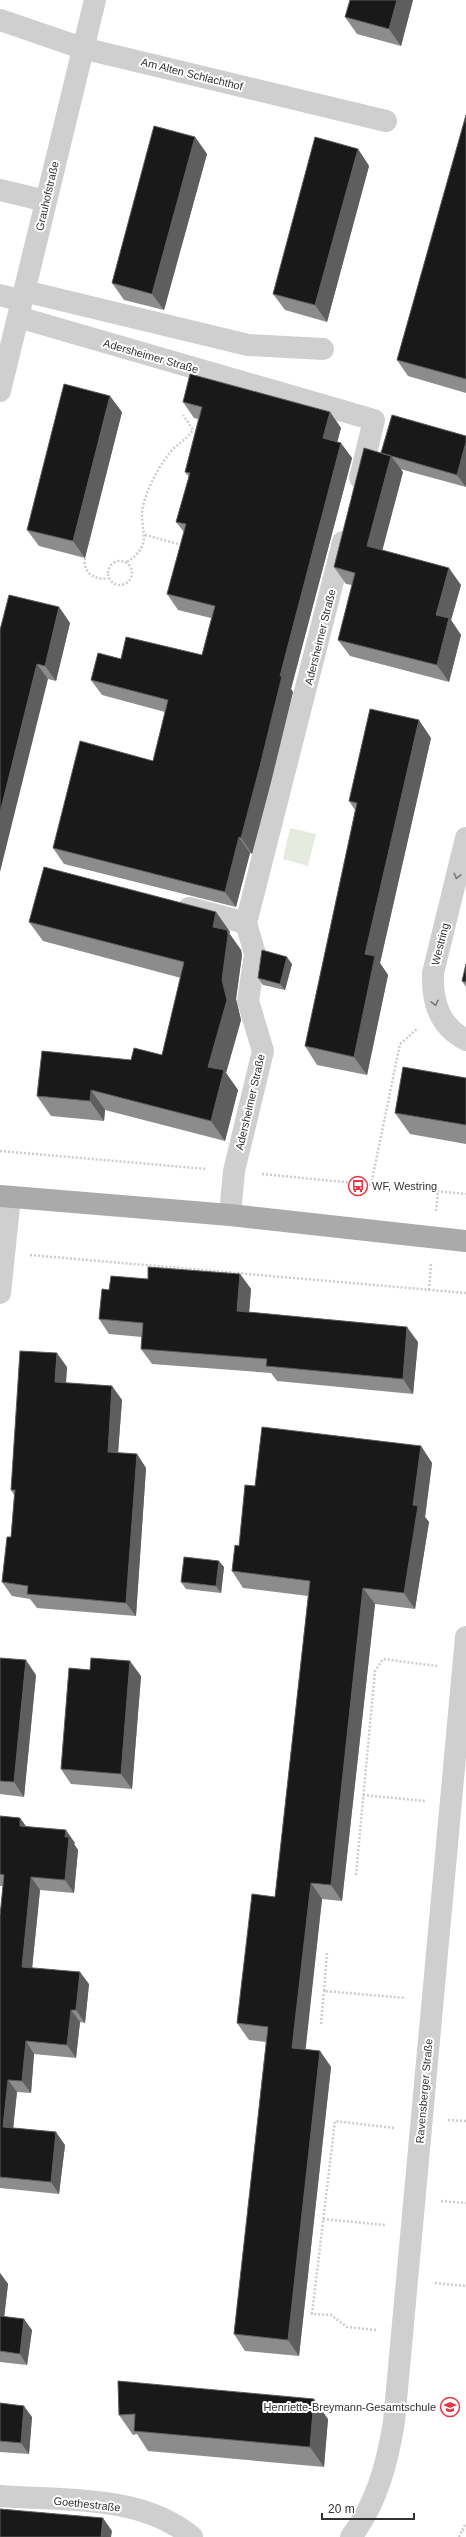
<svg xmlns="http://www.w3.org/2000/svg" width="466" height="2537" viewBox="0 0 466 2537" font-family="Helvetica,sans-serif">
  <rect width="100%" height="100%" fill="#fff"/>
  <path fill="#e5ebde" d="M290,828L316,834L308,866L283,859Z"/>
  <g fill="none" stroke-linecap="round" stroke-linejoin="round">
    <path stroke="#ccc" stroke-width="2.5" stroke-dasharray="2 2" stroke-linecap="butt" d="M145,535L182,545
      M85,558C82,572 95,581 108,578
      M108 573a12 12 0 1 1 24 0a12 12 0 1 1-24 0Z
      M127,562C157,542 136,529 144,502C150,483 160,464 173,449C180,442 187,439 193,430L183,415
      M0,1151L207,1169
      M262,1174L466,1194
      M371,1185L400,1044L417,1029
      M436,1211L438,1192
      M30,1255L466,1293
      M429,1290L431,1264
      M363,1795L425,1801
      M356,1875L375,1671L383,1659L437,1666
      M327,1953L324,1991L406,1998
      M321,2024L324,1991
      M448,2120L466,2121
      M441,2201L466,2203
      M323,2219L385,2225
      M435,2283L466,2286
      M376,2330L347,2327L331,2315L312,2314L335,2121L394,2128
      M462,2530L466,2523
      M459,2537L462,2530L466,2531"/>
    <path stroke="#cfcfcf" stroke-width="22" d="M0,20L82,48L386,121
      M0,190L46,201
      M24,291L248,345L323,349
      M0,295L22,301
      M18,317L374,420L360,478
      M0,391L95,0
      M466,838L433,973C432,1002 439,1026 466,1040
      M189,908L246,923
      M230,1215L234,1171L263,1051L248,1001L255,954L246,923L343,542
      M0,1293L10,1197
      M0,2496C62,2501 141,2494 192,2537
      M351,2537C377,2503 387,2464 394,2422L466,1637"/>
    <path stroke="#aaa" stroke-width="22" d="M0,1196L230,1215L466,1241"/>
  </g>
  <path fill="#8c8c8c" d="M413,0L401,46L357,34L345,17Z
    M466,115V393L408,376L397,360Z
    M195,137L207,154L164,310L124,300L112,283Z
    M358,149L369,166L327,322L285,310L273,294Z
    M183,402L330,412L341,428L337,442L352,458L291,689L293,692L271,782L252,854L250,853L236,907L64,864L53,848L153,761L165,712L102,695L91,680L121,659L202,655L211,618L178,610L167,594L184,532L176,522L189,477L185,472L198,419L194,418Z
    M122,412L85,558L39,546L27,530Z
    M466,436V487L400,469L403,472L382,550L461,585L451,620L461,635L449,682L350,656L338,640L352,585L346,584L334,567L381,453Z
    M59,607L70,623L56,681L48,679L0,630Z
    M431,738L380,963L388,975L367,1075L317,1065L305,1046L355,810L349,801Z
    M216,912L230,932L229,933L241,950L242,955L236,999L241,1020L226,1073L238,1090L225,1141L105,1110L104,1121L51,1116L37,1096L131,1060L162,1055L181,978L43,941L29,922Z
    M292,964L285,990L263,985L258,978Z
    M466,964V987L462,981Z
    M466,1078V1144L410,1134L395,1113Z
    M240,1274L251,1289L249,1312L418,1342L413,1394L277,1381L271,1373L152,1364L141,1349L142,1337L109,1334L99,1319L109,1290L148,1279Z
    M67,1367L66,1383L112,1386L122,1400L118,1453L137,1454L146,1468L136,1616L37,1608L30,1599L12,1596L2,1582L11,1537L14,1495L11,1490Z
    M421,1446L432,1463L425,1517L429,1522L415,1609L375,1604L342,1901L322,1899L305,2049L320,2051L331,2067L299,2356L245,2351L234,2334L266,2042L249,2040L237,2023L275,1897L308,1596L243,1588L232,1571L255,1486Z
    M224,1567L221,1593L186,1589L181,1582Z
    M90,1670L141,1676L132,1789L71,1784L61,1769Z
    M36,1675L24,1797L0,1794V1781Z
    M0,1816L20,1818L26,1826L75,1843L74,1844L78,1850L74,1893L40,1890L32,1968L89,1984L85,2023L80,2022L76,2058L34,2054L31,2093L17,2092L13,2128L65,2145L59,2194L0,2188V1916L3,1886H0Z
    M0,2273L8,2284L4,2317L32,2330L27,2365L0,2362Z
    M118,2381L328,2419L324,2467L148,2451L137,2434L133,2435L119,2415Z
    M0,2403L32,2417L29,2454L0,2452Z"/>
  <path fill="#5e5e5e" d="M397,0H413L401,46L389,29Z
    M195,137L207,154L164,310L152,294Z
    M358,149L369,166L327,322L315,305Z
    M110,396L122,412L85,558L73,541Z
    M330,412L341,428L334,454L323,438Z
    M466,442V487L457,475Z
    M341,443L352,458L291,689L293,692L271,782L252,854L241,838L280,676Z
    M391,456L403,472L379,563L367,546Z
    M449,568L461,585L451,620L461,635L449,682L437,665L436,615Z
    M59,607L70,623L56,681L45,666Z
    M37,664L48,679L0,872V813Z
    M419,720L431,738L380,963L388,975L367,1075L354,1057L365,954Z
    M239,837L250,853L236,907L225,892Z
    M216,912L230,932L229,933L241,950L242,955L236,999L241,1020L226,1073L238,1090L225,1141L211,1121L208,1067L222,980L213,927Z
    M287,957L292,964L285,990L280,984Z
    M91,1090L105,1110L104,1121L90,1101Z
    M240,1274L251,1289L248,1326L237,1311Z
    M407,1327L418,1342L413,1394L403,1379Z
    M57,1353L67,1367L65,1396L55,1382Z
    M112,1386L122,1400L117,1466L108,1452Z
    M421,1446L432,1463L425,1517L429,1522L415,1609L404,1593L413,1505Z
    M137,1454L146,1468L136,1616L126,1603Z
    M219,1561L224,1567L221,1593L216,1586Z
    M363,1588L375,1604L342,1901L331,1885Z
    M26,1660L36,1675L24,1797L14,1782Z
    M130,1661L141,1676L132,1789L121,1774Z
    M20,1818L29,1831L20,1826Z
    M66,1830L75,1843L74,1844L78,1850L74,1893L65,1880V1837Z
    M31,1877L40,1890L31,1979L22,1967Z
    M311,1883L322,1899L304,2064L292,2048Z
    M80,1972L89,1984L85,2023L76,2010Z
    M71,2010L80,2022L76,2058L67,2045Z
    M26,2041L34,2054L31,2093L22,2081Z
    M320,2051L331,2067L299,2356L288,2340Z
    M8,2080L17,2092L12,2139L3,2127Z
    M56,2132L65,2145L59,2194L51,2182Z
    M0,2273L8,2284L3,2327L0,2322Z
    M24,2319L32,2330L27,2365L20,2354Z
    M314,2399L328,2419L324,2467L310,2447Z
    M24,2406L32,2417L29,2454L21,2443Z
    M103,2518L112,2531L111,2537H101Z"/>
  <path fill="#191919" stroke="#5e5e5e" d="M350,0H397L389,29L345,17Z
    M466,115V379L397,360Z
    M154,126L195,137L152,294L112,283Z
    M315,137L358,149L315,305L273,294Z
    M190,374L330,412L323,438L341,443L280,676H282L260,766L241,838L239,837L225,892L53,848L80,741L153,761L168,700L91,680L98,653L121,659L126,637L202,655L215,606L167,594L186,524L176,522L190,473L185,472L202,407L183,402Z
    M64,384L110,396L73,541L27,530Z
    M392,415L466,436V442L457,475L381,453Z
    M364,448L391,456L367,546L449,568L436,615L449,618L437,665L338,640L355,573L334,567Z
    M9,595L59,607L45,666L37,664L0,813V630Z
    M370,709L419,720L365,954L375,956L354,1057L305,1046L357,803L349,801Z
    M44,867L216,912L213,927L227,930L228,935L222,980L227,1000L208,1067L224,1070L211,1121L91,1090L90,1101L37,1096L42,1051L131,1060L134,1048L162,1055L184,962L29,922Z
    M262,950L287,957L280,984L258,978Z
    M466,964V982L462,981Z
    M403,1067L466,1078V1125L395,1113Z
    M148,1267L240,1274L237,1311L407,1327L403,1379L266,1366L267,1359L141,1349L143,1323L99,1319L102,1289L109,1290L111,1276L148,1279Z
    M20,1351L57,1353L55,1382L112,1386L108,1452L137,1454L126,1603L27,1594L28,1586L2,1582L7,1537H11L15,1490H11Z
    M262,1427L421,1446L413,1505L418,1506L404,1593L363,1588L331,1885L311,1883L292,2048L320,2051L288,2340L234,2334L268,2027L237,2023L252,1894L275,1897L310,1581L232,1571L235,1545L239,1546L245,1485L255,1486Z
    M184,1557L219,1561L216,1586L181,1582Z
    M0,1658L26,1660L14,1782L0,1781Z
    M91,1658L130,1661L121,1774L61,1769L69,1668L90,1670Z
    M0,1816L20,1818V1826L66,1830L65,1837H69L65,1880L31,1877L22,1967L80,1972L76,2010H71L67,2045L26,2041L22,2081L8,2080L3,2127L56,2132L51,2182L0,2177V1916L4,1875L0,1874Z
    M0,2316L24,2319L20,2354L0,2351Z
    M118,2381L314,2399L310,2447L134,2431L135,2414L119,2415Z
    M0,2403L24,2406L21,2443L0,2441Z
    M0,2509L103,2518L101,2537H0Z"/>
  <defs><path id="oneway-chevron" d="M-2-3.5L2.5 0L-2 3.5" fill="none" stroke-width="1.6" stroke-linecap="round" stroke-linejoin="round"/></defs>
  <g stroke="#797979">
    <use href="#oneway-chevron" transform="translate(457 876) rotate(104)"/>
    <use href="#oneway-chevron" transform="translate(435 1003) rotate(77)"/>
  </g>
  <defs>
    <g id="bus-ring" transform="scale(1)"><circle r="9.5" fill="#fff" stroke="#e73644" stroke-width="1.5"/><path d="M-5-6H5V4H4V6H2V4H-2V6H-4V4H-5ZM-3.5-4V0h7V-4ZM-3.5 1.2v1.5H-2V1.2ZM2 1.2v1.5H3.5V1.2Z" fill="#e73644"/></g>
    <g id="school-ring" transform="scale(1)"><circle r="9.5" fill="#fff" stroke="#e73644" stroke-width="1.5"/><path d="M0-5L7-2L0 1L-7-2ZM-4 1L0 2.5L4 1V4Q0 6-4 4Z" fill="#e73644"/></g>
  </defs>
  <g fill-rule="evenodd">
    <use href="#bus-ring" x="358" y="1186"/>
    <use href="#school-ring" x="450" y="2407"/>
  </g>
  <g text-anchor="middle" stroke-width="4" stroke-linejoin="round" paint-order="stroke">
    <g font-size="11" fill="#323232" stroke="#fff">
      <text transform="translate(192 74) rotate(14)" y="4">Am Alten Schlachthof</text>
      <text transform="translate(47 196) rotate(-77)" y="4">Grauhofstraße</text>
      <text transform="translate(151 356) rotate(16)" y="4">Adersheimer Straße</text>
      <text transform="translate(320 637) rotate(-76)" y="4">Adersheimer Straße</text>
      <text transform="translate(440 944) rotate(-76)" y="4">Westring</text>
      <text transform="translate(250 1102) rotate(-77)" y="4">Adersheimer Straße</text>
      <text transform="translate(424 2091) rotate(-85)" y="4">Ravensberger Straße</text>
      <text transform="translate(87 2504) rotate(6)" y="4">Goethestraße</text>
    </g>
    <g font-size="11" fill="#323232" stroke="#fff" text-anchor="start">
      <text x="372" y="1190">WF, Westring</text>
      <text x="436" y="2411" text-anchor="end">Henriette-Breymann-Gesamtschule</text>
    </g>
  </g>
  <path d="M322 2513v6h92v-6" fill="none" stroke="#323232" stroke-width="2"/>
  <text x="328" y="2513" font-size="12" fill="#323232" stroke="#ffffff" stroke-width="3" paint-order="stroke">20 m</text>
</svg>
